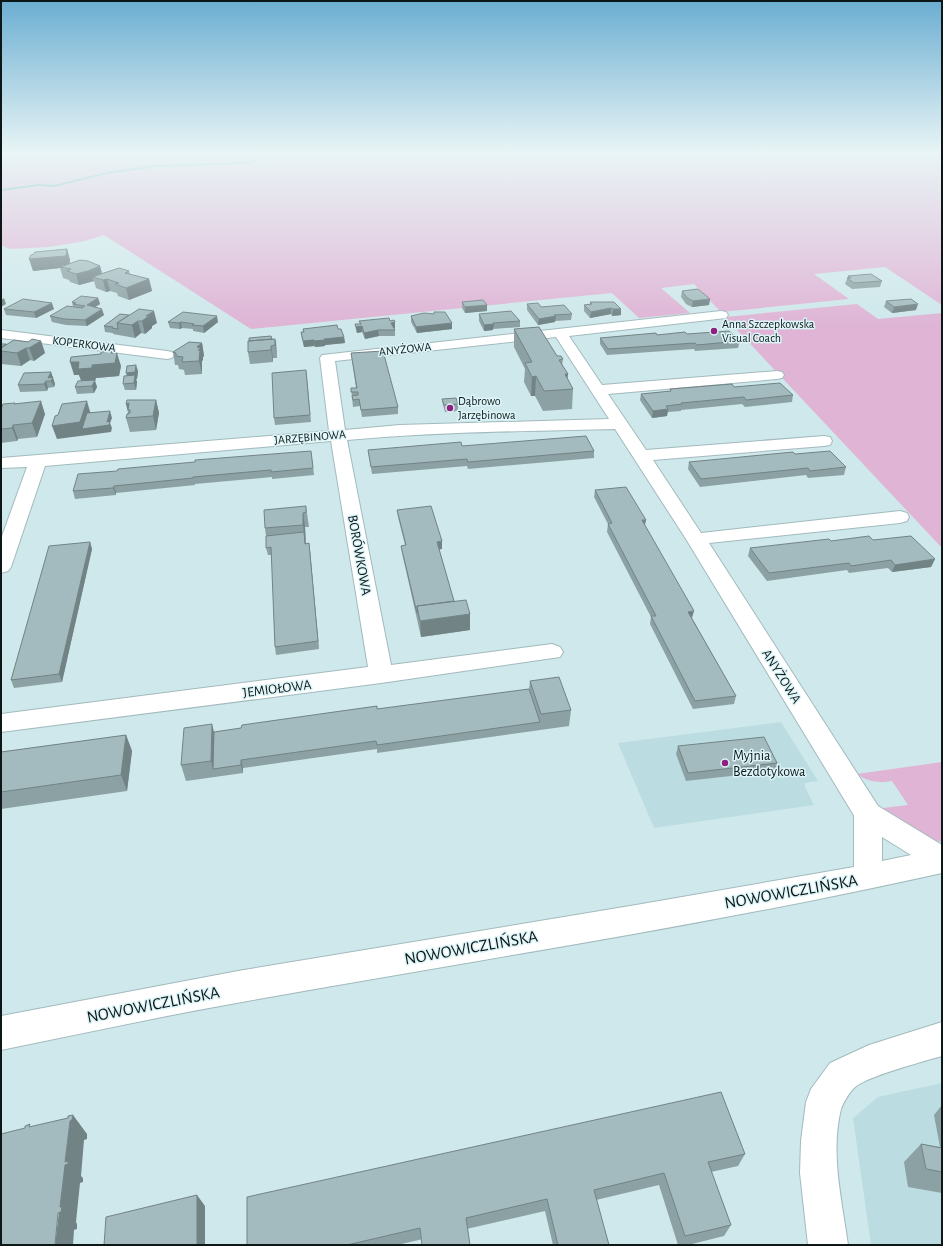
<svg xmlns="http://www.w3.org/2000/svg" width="943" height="1246" viewBox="0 0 943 1246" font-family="'Alegreya Sans',sans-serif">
  <rect width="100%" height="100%" fill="#cfe8eb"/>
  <path fill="#bbdde1" d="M781,722L818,781L805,783V787L814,805L654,828L618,743Z
    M942,1083V1245H871L853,1118L878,1097Z"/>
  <path fill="#dfb4d5" d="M1,152H942V305L885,267L814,274L849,299L721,312L694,284L661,288L690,313L639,318L612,293L251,329L104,235L85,241L49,247L10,249L1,245Z
    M857,304L878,319L942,313V548L725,317Z
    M942,762V842L935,841L882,813L883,808L908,805L892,781C879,783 868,782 857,774Z"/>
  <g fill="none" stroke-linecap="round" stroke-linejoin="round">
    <path fill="#4fa4ae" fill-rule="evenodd" d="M280,152H285L248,164L156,167L107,174L54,187L39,186L1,191V189L39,184L54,185L107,172L156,165L248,162Z"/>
    <g stroke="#a2babd" stroke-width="2">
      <path id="minor" d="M721,311L726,312L728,315L726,318L569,336L602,385L777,371L782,372L784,375L782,378L777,379L608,394L646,450L824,436L830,437L832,441L830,445L824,446L653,460L701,533L900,511L907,513L909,517L907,521L900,523L709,543L878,806L882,814L878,822L868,825L858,822L686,539L615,429C526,431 436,432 347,440L391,665L552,644L560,647L563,652L560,657L381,683L1,732V714L368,667L331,441L45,466L11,567L8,571L1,573V539L27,467L1,468V458L329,431L320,358L322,355ZM556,337L609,419L400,425L345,430L335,361Z
        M1,330L167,351L172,352L174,355L172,358L167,359L1,338Z
        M942,1022V1056C925,1061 864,1077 854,1088C849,1093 843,1103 841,1109C830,1153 842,1201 848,1245H808L800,1173L801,1141L806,1102L811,1089L830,1063L869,1045Z"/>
    </g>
    <g stroke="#a2babd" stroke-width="2">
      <path id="tertiary" d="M868,803L878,806L942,845V873C710,925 475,960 242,1002C161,1016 81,1034 1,1050V1016L238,971L636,905L854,867V814L858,806ZM882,837L911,855L882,861Z"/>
    </g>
    <use href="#minor" fill="#fff" fill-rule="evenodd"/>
    <use href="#tertiary" fill="#fff" fill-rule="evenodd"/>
  </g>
  <path fill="#8ca1a3" d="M67,249L70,260V263L100,266L102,273L129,271L130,274L149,279L152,291L129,300L118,296L117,293L110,291L106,292L96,288L94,281L79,285L70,282L69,280L63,278L60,268L33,271Z
    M848,276L882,281L880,287L852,289L845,284Z
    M682,291L710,299L709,305L692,307L686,304L681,297Z
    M98,298L100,304L95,307L104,315L87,326L66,325L52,322L50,316L73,307L72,302Z
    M886,301L916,310L892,313L884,307Z
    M462,302L487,311L465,313L462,308Z
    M590,302H614L621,315L612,316L611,314L590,318L584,311V305L590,304Z
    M527,304L572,314L571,320L555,321V322L538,325L527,310Z
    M4,309H54L36,318L6,315Z
    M434,312L452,323V329L417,333L411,322V316L434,314Z
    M120,314L157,323L152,326V328L145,334L141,333L135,338L113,334V333L105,332L104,326Z
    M479,314L520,321V327L493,329V330L484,331L479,321Z
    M359,321H390L395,322V328H394L395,330V336H379L365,339L362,332L357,333L356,330L355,324H360Z
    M168,322H218L204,333L193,331V329L182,328L180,329L170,328Z
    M303,329H338L344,337L345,343L325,345V346L315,347L314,346L304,347L302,339L301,332H303Z
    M514,329L557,356L563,359L562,366L568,374L567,379L573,389L572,409L543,411L535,396H531L524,382L525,369L514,347Z
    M687,334L740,341L738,348L695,351L694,349L607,355L600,344V338L657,335Z
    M271,336L272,339L276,340L277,358H273V362L250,364L248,352Z
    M41,341L45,353L34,361L30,360L21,366L1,364V344H6Z
    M202,343L204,356L203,357V360L202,361V374L185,375L184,370L179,369L178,365H175L173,352Z
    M111,351L112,353L121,366L119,376L96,378L95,381L97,387L94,393L77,394L75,387L81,381L79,375H74L101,354Z
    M351,353L398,407V414L362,417L360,406L353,407L351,388H356Z
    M138,371L137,379H136L137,382L136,390H125L123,384Z
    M51,372L55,384L54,387L48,388L47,391L20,392L18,385Z
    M307,377L311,422L275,425L274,418Z
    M734,387L793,395L792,402L745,407L742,404L681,410V411L668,412L667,416L652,418L640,400L641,394L670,391V389Z
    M442,399L458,404V411L445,412L443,405Z
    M156,400L159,413L156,430L130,432L126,418L128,413L126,404Z
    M16,404L45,414L37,437L18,439L17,441L1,443V409Z
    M462,446L594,451V458L468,469L467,466L372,474L368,450Z
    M795,454L846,467L844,475L808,478L806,475L700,487L688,469L689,462Z
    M312,458L314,475L272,479V477L195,484V485L116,493V495L75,499L73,491Z
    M595,490L646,520L645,525L692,618L736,696L734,704L693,709L650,624L651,617L607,532L608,524L594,497Z
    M306,506L309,527H305L306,544L309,543L310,551L319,649L276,655L275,647L272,555H268L266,548V536L265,528Z
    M397,510L442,549H439L454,601L470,614V630L421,637L402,553L401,546L405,545L398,517Z
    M873,540L935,559L931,567L892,572L888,568L849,573L847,570L767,581L748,556L750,548L831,541Z
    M90,542L92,549L62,682L14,688L11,680Z
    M530,681L571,710L569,726L377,753V749L243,768V773L186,781L181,765L214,732L529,689Z
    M126,735L132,751L127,791L1,809V752Z
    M678,746L777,763L775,771L686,781L676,754Z
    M942,1105V1193L908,1187L904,1162L921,1144L940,1147L934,1115Z
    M745,1154L738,1166L711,1172L731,1225L724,1236L688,1245H678L659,1185L596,1200L609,1245H553L545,1211L397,1245H247Z"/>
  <path fill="#728385" d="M67,249L70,260L69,267H60V268L33,271L29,259Z
    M100,266L103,278L92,277L94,281L79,285L76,274Z
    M107,279L110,291L106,292L103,280Z
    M149,279L152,291L129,300L126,288Z
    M4,298L6,304L1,307V300Z
    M98,298L100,304L89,311L87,305Z
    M710,299L709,305L692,307L693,301Z
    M52,303L54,309L36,318L34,312Z
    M918,304L916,310L892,313L894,307Z
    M487,305V311L465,313V307Z
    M611,308V314L590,318L591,312Z
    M102,309L104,315L87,326L85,320Z
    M613,309H621V315L612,316Z
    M154,311L157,323L152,326V328L145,334L142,321L146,316Z
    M217,316L218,322L204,333L203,326Z
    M556,316L555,322L538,325L539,319Z
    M138,321L141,333L135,338L132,325Z
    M181,322L182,328L180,329L179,323Z
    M395,322V328L391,329V323Z
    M452,323V329L417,333L416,327Z
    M494,324L493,330L484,331V325Z
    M362,326V332L357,333L356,327Z
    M378,330L379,336L365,339L364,333Z
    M344,337L345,343L325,345V346L315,347L314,341L324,339Z
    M276,340V346L277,358L275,345Z
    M314,340V346L304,347L303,341Z
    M41,341L45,353L34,361L29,348Z
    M202,343L204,356L203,357V360L202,361V374L199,361L197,347Z
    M271,346L273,358V362L271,350Z
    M26,348L30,360L21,366L17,353Z
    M111,351L114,363L117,353L121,366L119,376L96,378L95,381L97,387L94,393L92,386L82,382L79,375H74L70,362H79L92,365L111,353Z
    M136,365L138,371L137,379H136L137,382L136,390L134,383L128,379L126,373Z
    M51,372L55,384L54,387L51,381L48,378Z
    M565,374H568L566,390Z
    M536,376L535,396H531L532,377Z
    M46,381L48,388L47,391L44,384Z
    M156,400L159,413L156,430L153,416Z
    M41,401L45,414L37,437L32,423Z
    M87,401L91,415L107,422L110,411L112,418L110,423L112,428L111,432L57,439L52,426Z
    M129,403L130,410H128L130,417L126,404Z
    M668,409L667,416L652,418L653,411Z
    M13,425L18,439L17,441L12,428Z
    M114,486L116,493V495L113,488Z
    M303,513L305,527L306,551L303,525Z
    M642,520H646L644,527Z
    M442,541V549L437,550V542Z
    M90,542L92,549L62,682L59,674Z
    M309,543L310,551L319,649L318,641Z
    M935,559L931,567L892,572L895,565Z
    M694,611L692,618L688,612Z
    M470,614V630L421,637L420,621Z
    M212,724L216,740L213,769L211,761Z
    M126,735L132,751L127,791L121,775Z
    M241,760L243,768V773L241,765Z
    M73,1115L87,1134V1139L84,1140L81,1176L83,1178V1182L80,1183L76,1222L77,1224V1229L74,1230L73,1245H55L70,1121Z
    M197,1195L205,1206V1245H197Z"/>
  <path fill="#a3bbbe" stroke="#728385" d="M67,249L66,256L29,259L31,255L34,254L35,252Z
    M80,260L88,261L100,266L88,271L76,274L67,271L71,269L60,267Z
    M119,268L129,271L125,273L149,279L126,288L115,284L119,283L107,279L103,280L92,277Z
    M871,274L882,281L854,283L847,278H851L848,276Z
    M698,289L710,299L693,301L687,298L682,291Z
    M81,296L98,298L87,305L102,309L85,320L64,319L50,316L67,306L82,308L85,306L73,304L76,303L72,302Z
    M23,299L52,303L34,312L4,309Z
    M911,299L918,304L894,307L886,301Z
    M483,300L487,305L465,307L462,302Z
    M590,302H614L621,309H613L611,308L591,312L584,305L592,304Z
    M538,303L541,307L564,305L572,314L554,315L556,316L539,319L527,304Z
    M139,309L154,311L146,316H149L142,321H138L132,325L117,323Z
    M511,311L520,321L493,323L494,324L484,325L479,314Z
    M183,312L217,316L203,326L192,325L194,324L188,323L181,322L179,323L168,322Z
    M434,312H445L452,323L416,327L411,316L424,313L434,314Z
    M120,314L129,315L117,323L118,329L112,328L113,327L104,326Z
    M389,318L390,321L394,320L395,322L391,323L395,330H378L364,333L362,326L356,327L355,324H361L359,321Z
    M337,325L338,329H341L344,337L324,339L325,340L314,341V340L303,341L301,332H304L303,329Z
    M539,327L557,356H561L563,359L559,360L568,374H565L573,389L544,391L536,376L532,377L525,363L532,362L514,329Z
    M729,331L740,341L697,345L695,343L608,349L600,338L656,333L657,335L685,332L687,334Z
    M271,336L272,339L249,341V338Z
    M32,339L41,341L29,348H26L17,353L1,351V348L14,340L28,342Z
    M275,339V345L271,346V350L248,352V341Z
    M189,342L202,343L197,347L201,348L198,350H200L199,361L182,362L183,357L176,356V353L173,352Z
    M1,344H6L1,348Z
    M111,351V353H117L115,363L92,365V368L78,369L79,362H70L71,357L101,354V352Z
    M383,351L398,407L361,410L359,399L353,400L352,396L358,395V392H351V388H357L351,353Z
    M136,365L135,372L126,373L127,366Z
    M306,370L310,415L274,418L272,373Z
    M51,372L48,378L53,377L51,381H46L44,384L18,385L24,373Z
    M135,375L134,383L123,384L124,376Z
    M95,380L92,386L75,387L78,381Z
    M780,383L793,395L746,400L744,397L681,403L682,404L666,406L668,409L653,411L641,394L671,391L670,389L732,384L734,387Z
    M456,398L458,404L444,405L442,399Z
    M127,400H156L153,416L126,418L127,414L130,413V410H128L129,403L126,404Z
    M41,401L32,423L13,425L12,428L1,429V409L3,404L15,403L14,404Z
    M87,401L80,422L52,426L55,416L58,415L62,404Z
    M110,411L107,422L110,421L109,425L82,429L87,413Z
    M586,436L594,451L468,462L467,459L371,467L368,450L461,442L462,446Z
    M311,451L313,468L271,472V470L193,477V478L114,486L113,488L73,491L78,474L117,471L118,469L195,462V460Z
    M830,451L846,467L810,471L808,468L701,479L689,462L793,452L795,454Z
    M626,487L646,520H642L694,611L688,612L736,696L695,701L651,616H656L608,524L612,523L595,490Z
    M306,506V512L303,513V525L265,528L264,510Z
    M431,506L442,541L437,542L454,601L417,606V613L401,546L406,545L397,510Z
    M304,532L305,544L309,543L318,641L275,647L271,547L266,548V536Z
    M869,536L873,540L911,536L935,559L895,565L891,560L851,566L849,563L769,573L750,548L829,539L831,541Z
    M90,542L59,674L11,680L49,546Z
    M466,600L470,614L420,621L417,606Z
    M559,677L571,710L541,714L530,681Z
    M529,689L540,722L377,745L376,741L241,760V765L213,769L214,732L241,728L242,725L377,706V709Z
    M212,724L211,761L181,765L184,728Z
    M126,735L121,775L1,792V752Z
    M764,737L777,763L688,773L678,746Z
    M721,1092L745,1154L708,1162L731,1225L685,1236L664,1173L594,1190L609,1245H558L547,1199L466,1218L470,1245H422L420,1228L347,1245H247V1197Z
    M73,1115L72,1120L70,1121L65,1162L68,1161V1164L65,1165L60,1207H62L61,1212L58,1213L55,1245H1V1134L25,1128V1126L30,1124L29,1127L68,1118V1116Z
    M921,1144L942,1148V1172L926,1169Z
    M197,1195V1245H104L106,1217Z"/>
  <linearGradient id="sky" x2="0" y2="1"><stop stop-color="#6baed1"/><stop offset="0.47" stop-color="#e9f5f6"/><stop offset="1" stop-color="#e9f5f6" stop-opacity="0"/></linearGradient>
  <rect width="943" height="326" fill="url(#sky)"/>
  <g fill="#8f1f80" stroke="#ddf5f8" stroke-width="1.5">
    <circle cx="714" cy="331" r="4"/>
    <circle cx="450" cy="408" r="4"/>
    <circle cx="725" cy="763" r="4"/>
  </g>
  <g text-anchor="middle" stroke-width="3" stroke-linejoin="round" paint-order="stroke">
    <g font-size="12" fill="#0e1718" stroke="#ddf5f8" text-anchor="start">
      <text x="722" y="328">Anna Szczepkowska<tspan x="722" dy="14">Visual Coach</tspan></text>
      <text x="458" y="405">Dąbrowo<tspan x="458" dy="14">Jarzębinowa</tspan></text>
    </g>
    <g font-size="12" fill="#0e1718" stroke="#ddf5f8">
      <text transform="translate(84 344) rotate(7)" y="4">KOPERKOWA</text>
      <text transform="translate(405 349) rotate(-6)" y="4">ANYŻOWA</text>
      <text transform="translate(310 437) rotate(-5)" y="4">JARZĘBINOWA</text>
    </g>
    <g font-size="14" fill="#0e1718" stroke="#ddf5f8">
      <text transform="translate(360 555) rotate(80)" y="5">BORÓWKOWA</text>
      <text transform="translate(782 676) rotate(58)" y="5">ANYŻOWA</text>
      <text transform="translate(277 688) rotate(-7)" y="5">JEMIOŁOWA</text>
    </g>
    <g font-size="14" fill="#0e1718" stroke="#ddf5f8" text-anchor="start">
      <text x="733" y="760">Myjnia<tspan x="733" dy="16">Bezdotykowa</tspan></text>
    </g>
    <g font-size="17" fill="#0e1718" stroke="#ddf5f8">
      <text transform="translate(791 891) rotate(-10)" y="6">NOWOWICZLIŃSKA</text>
      <text transform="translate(471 947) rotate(-10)" y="6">NOWOWICZLIŃSKA</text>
      <text transform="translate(153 1004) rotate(-11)" y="6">NOWOWICZLIŃSKA</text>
    </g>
  </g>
  <rect width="943" height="1246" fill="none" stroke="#0e1718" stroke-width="4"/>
</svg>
